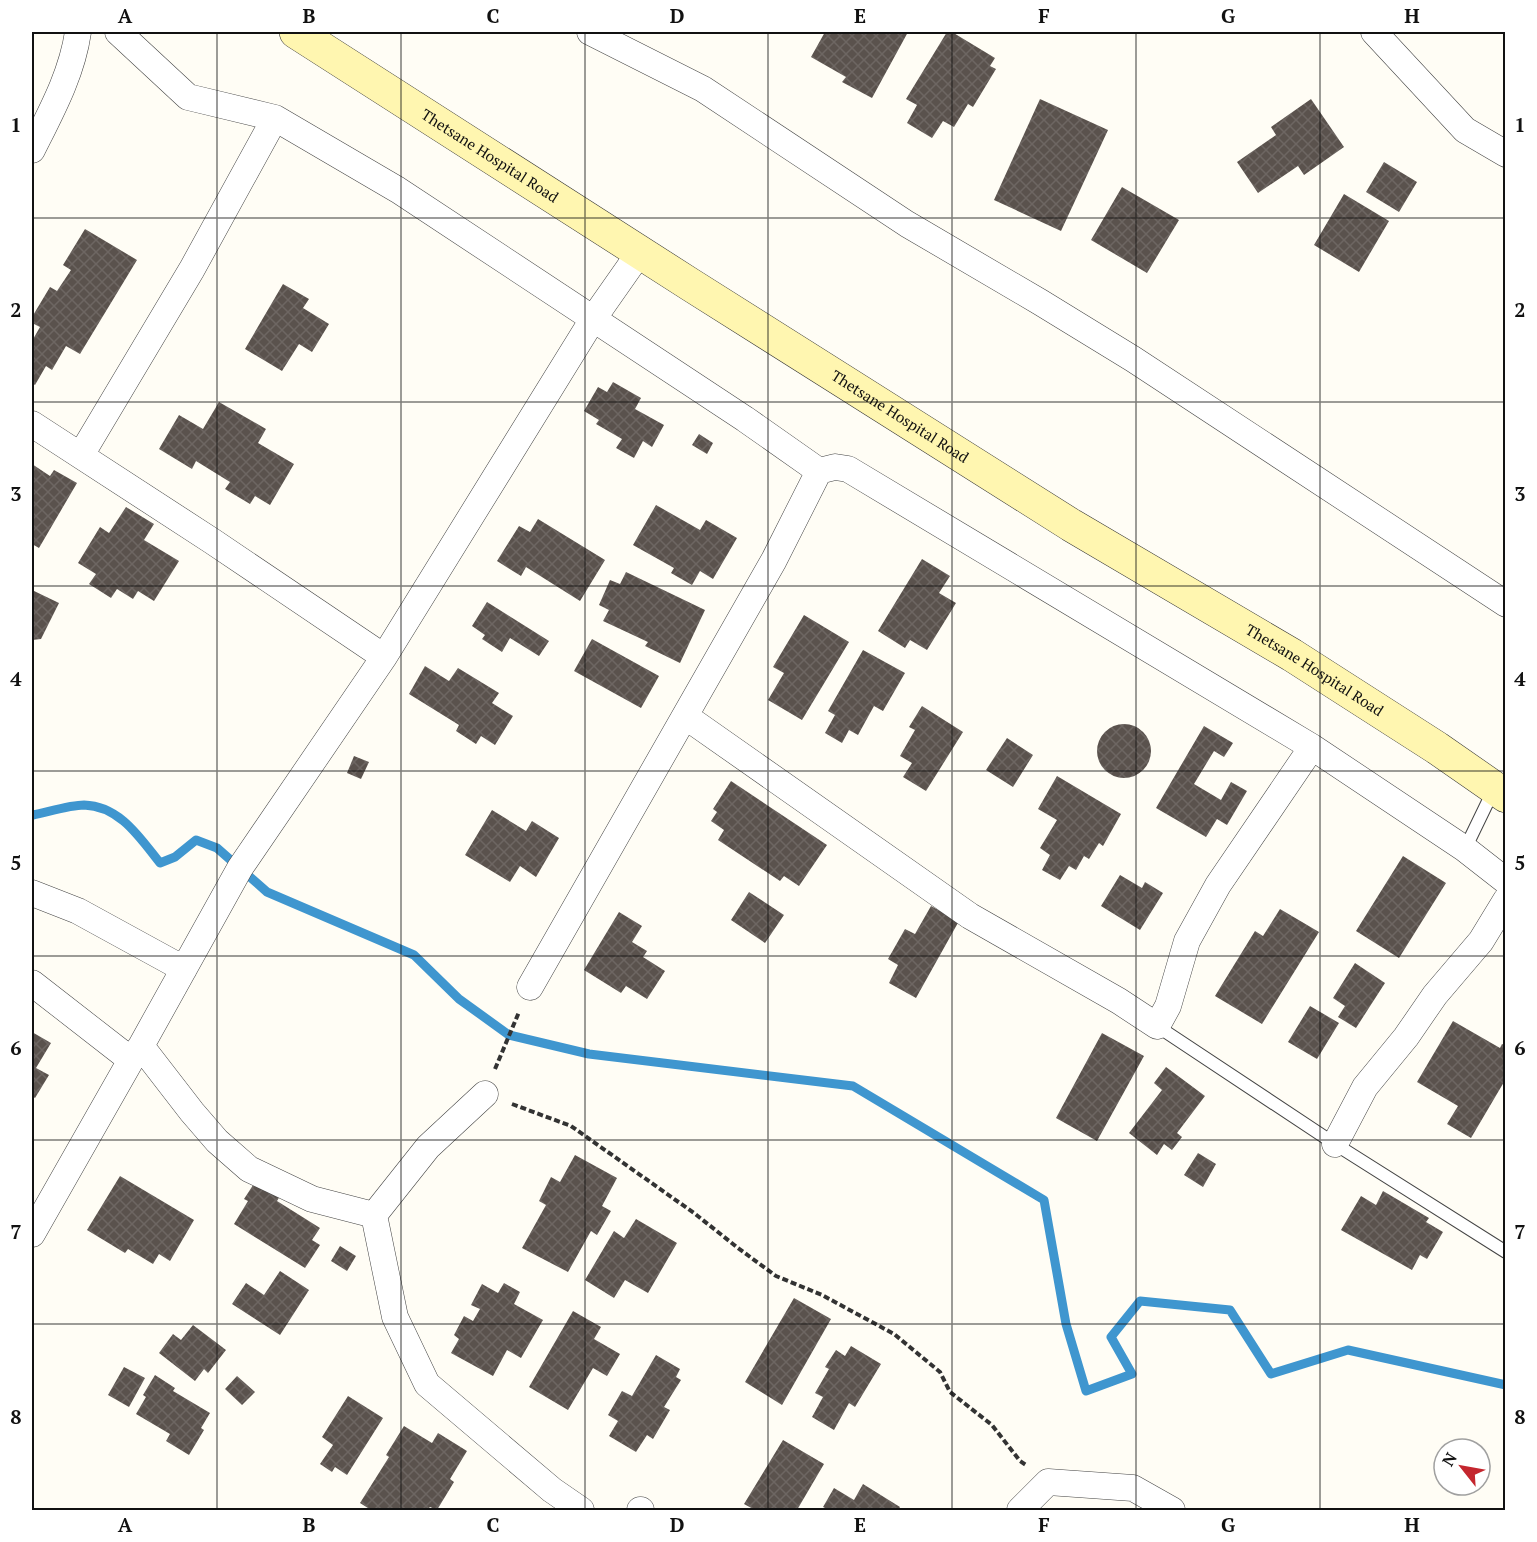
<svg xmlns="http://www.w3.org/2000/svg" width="1537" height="1542" viewBox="0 0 1537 1542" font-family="'PT Serif',serif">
  <defs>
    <pattern id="building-cross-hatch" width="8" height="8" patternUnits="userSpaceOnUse" patternTransform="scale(1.5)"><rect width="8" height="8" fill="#5a524d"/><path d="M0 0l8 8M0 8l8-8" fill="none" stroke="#6d6662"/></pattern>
  </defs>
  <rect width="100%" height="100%" fill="#fffdf5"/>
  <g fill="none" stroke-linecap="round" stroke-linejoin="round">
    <path stroke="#3f96cf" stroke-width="9" d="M32,814L33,815C48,812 70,805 84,805C120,806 140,838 160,863L175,857L196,840L217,848L267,892L414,955L459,999L509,1035L589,1054L853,1086L1044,1200L1066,1324L1086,1391L1132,1374L1111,1337L1140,1301L1230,1310L1271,1374L1348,1350L1506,1385"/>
  </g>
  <path fill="url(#building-cross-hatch)" d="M825,32H908L872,98L842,82L846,77L811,57Z
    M947,32H952L995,58L990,66L996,69L973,107L968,104L954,127L943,121L932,138L907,123L917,105L906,99Z
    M1040,99L1108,130L1061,231L994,200Z
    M1311,99L1344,147L1304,175L1298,166L1258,193L1237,162L1276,135L1271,127Z
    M1384,162L1417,182L1399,212L1366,192Z
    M1122,187L1179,220L1147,273L1091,240Z
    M1344,194L1389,221L1359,272L1314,245Z
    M85,229L137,260L80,354L66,346L52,370L46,366L35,385L32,383V341L40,327L32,323V317L50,287L57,291L71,270L63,265Z
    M283,284L309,299L303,308L329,324L312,352L299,344L282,371L245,349Z
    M613,382L641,398L635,409L664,425L652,447L643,441L634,458L616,448L622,439L596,424L599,420L584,411L598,387L607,392Z
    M219,402L266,429L258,443L294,464L270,505L255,496L250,504L225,489L230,482L196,461L192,469L159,449L179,415L203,429Z
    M699,434L713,443L707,454L692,445Z
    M32,464L50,476L54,470L77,483L39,548L32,544Z
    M656,505L700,530L706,520L737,538L713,579L700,571L692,585L671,573L674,568L633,545Z
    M126,507L154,524L144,540L179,561L154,601L138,591L133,599L117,589L111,598L89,584L96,574L78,563L100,527L109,533Z
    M538,519L605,560L580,601L526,567L521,576L497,561L519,526L530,532Z
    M922,559L950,576L939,593L956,603L927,650L910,640L905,648L878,631Z
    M626,572L705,610L680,663L645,646L648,642L603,621L609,610L599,605L610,580L620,584Z
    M32,590L59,603L41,639L32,640Z
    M487,602L549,641L539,656L510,638L502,652L482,639L485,635L472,626Z
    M804,615L849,642L802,720L768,700L784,673L773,667Z
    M592,639L659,676L641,708L574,671Z
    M863,650L905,673L883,711L874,706L858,735L849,730L842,743L825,733L835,715L828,711Z
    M425,666L449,681L458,668L499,693L492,703L513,716L495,745L481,736L476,744L456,731L459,725L409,694Z
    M922,706L963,732L926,791L903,777L912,763L900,756L915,730L909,727Z
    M1097 751a27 27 0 1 1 54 0a27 27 0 1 1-54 0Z
    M1204,726L1233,743L1224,757L1214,751L1194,784L1221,800L1231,782L1247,791L1227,825L1217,819L1206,837L1156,808Z
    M1007,738L1033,755L1013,787L986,770Z
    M354,756L369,762L361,779L347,773Z
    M1057,776L1121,814L1103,846L1099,843L1089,859L1084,856L1076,870L1069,866L1060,880L1042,870L1050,855L1040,848L1057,820L1038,809Z
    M731,781L827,845L799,886L784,876L780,881L718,840L724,830L711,821L717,812L713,809Z
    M492,810L526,831L532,821L559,838L536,877L520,866L510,882L465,855Z
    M1403,856L1446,883L1399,958L1356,931Z
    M1120,875L1142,888L1145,882L1163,893L1140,930L1101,906Z
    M749,892L784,915L765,943L731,920Z
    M931,906L959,921L916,998L889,983L898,965L888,959L905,929L915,934Z
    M1280,909L1319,932L1262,1024L1215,996L1255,931L1263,936Z
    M619,912L642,926L632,942L647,951L643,957L665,971L647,999L626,986L621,993L584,970Z
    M1355,963L1385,983L1356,1028L1338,1017L1345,1006L1333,998Z
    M1310,1006L1339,1023L1317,1059L1288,1042Z
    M1453,1021L1500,1048L1502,1044L1506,1046V1083L1504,1082L1471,1138L1447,1124L1458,1106L1417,1082Z
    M32,1032L51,1043L36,1068L49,1075L35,1098L32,1096Z
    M1102,1033L1144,1056L1097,1141L1056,1118Z
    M1166,1067L1205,1096L1177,1133L1182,1137L1172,1150L1164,1144L1157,1155L1129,1133L1162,1090L1154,1083Z
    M1198,1153L1216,1164L1203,1187L1184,1175Z
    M575,1155L617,1178L602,1206L611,1211L597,1235L591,1231L568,1272L522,1248L546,1205L539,1201L551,1177L560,1182Z
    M120,1176L194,1220L170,1261L159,1254L153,1264L128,1249L125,1253L87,1230Z
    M259,1176L283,1191L277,1201L320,1228L312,1240L320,1245L305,1268L234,1224L248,1201L244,1199Z
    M1383,1191L1429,1218L1426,1222L1443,1232L1427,1259L1420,1255L1412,1270L1341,1230L1361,1196L1376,1205Z
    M636,1219L677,1243L648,1293L625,1280L614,1298L585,1280L614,1231L624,1238Z
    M340,1246L356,1256L347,1271L331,1261Z
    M280,1271L309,1290L280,1335L232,1304L246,1283L264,1295Z
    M504,1283L520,1292L514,1304L543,1320L521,1358L507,1350L493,1376L451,1353L459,1339L454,1335L464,1316L473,1321L480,1309L471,1305L482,1284L498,1293Z
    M794,1298L831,1319L782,1405L745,1382Z
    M573,1311L601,1327L594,1339L620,1354L607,1376L593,1368L568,1410L529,1387Z
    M193,1325L226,1350L208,1373L204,1369L195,1381L159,1353L173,1334L181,1340Z
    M851,1346L881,1364L855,1407L849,1403L834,1430L812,1417L823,1397L815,1393L829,1369L825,1367L836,1350L845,1356Z
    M656,1355L680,1369L676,1377L681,1380L664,1407L670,1410L653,1439L647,1435L636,1452L609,1436L618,1421L608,1415L622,1391L632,1396Z
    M124,1367L145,1378L129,1407L108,1395Z
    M155,1375L175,1388L173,1391L210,1413L201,1428L204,1430L189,1455L166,1441L170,1434L136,1414L146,1397L143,1395Z
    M237,1376L255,1392L242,1405L225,1389Z
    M348,1396L383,1418L347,1475L335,1467L332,1472L320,1464L333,1445L322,1437Z
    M404,1426L432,1443L438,1433L467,1451L450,1479L454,1482L437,1510L430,1507L427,1510H371L360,1503L389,1457L386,1455Z
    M783,1440L824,1464L797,1510H755L744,1504Z
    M863,1484L900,1507L898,1510H829L823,1507L834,1488L854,1500Z"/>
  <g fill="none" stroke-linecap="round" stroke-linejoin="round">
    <g stroke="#444" stroke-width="14">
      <path id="lane" d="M1465,849L1494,789
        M1157,1026L1335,1144L1506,1252"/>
    </g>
    <g stroke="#444" stroke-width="27">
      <path id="street" d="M118,32L188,97L275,118L398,190L745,419L819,471L835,467L848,469L1312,747L1465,849L1506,881
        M590,32L703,89L907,224L1040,302L1133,359L1506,604
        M1374,32L1465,130L1506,154
        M32,150C51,112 72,74 78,32
        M32,424L212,541L384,657
        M81,455L192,269L275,118
        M685,716L970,916L1119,1001L1157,1026L1168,1006L1187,941L1218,885L1312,747
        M32,893L78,911L184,969
        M32,983L131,1060
        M530,987L774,560L819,471
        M141,1046L192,1112L217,1141L249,1169L312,1199L374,1215
        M485,1094L428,1147L374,1215L395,1317L427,1384L552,1490L581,1510
        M1335,1144L1365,1087L1406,1037L1435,995L1481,941L1506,900
        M32,1234L131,1060L141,1046L240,868L384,657L593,319L640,252
        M640,1510H641
        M1020,1510L1048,1482L1133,1488L1172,1510"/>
    </g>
    <g stroke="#333" stroke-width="34">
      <g id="secondary">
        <path id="s1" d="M296,32L691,285L1071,525L1292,655L1437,748L1506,796"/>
      </g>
    </g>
    <path stroke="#333" stroke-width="4" stroke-dasharray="6 3" stroke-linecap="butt" d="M495,1069L519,1012
      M512,1104L571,1126L694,1213L738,1248L776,1276L822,1295L894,1334L940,1372L950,1392L992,1425L1020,1461L1026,1465"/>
    <use href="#lane" stroke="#fff" stroke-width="12"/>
    <use href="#street" stroke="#fff" stroke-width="26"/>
    <use href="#secondary" stroke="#fff6b0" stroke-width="33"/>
  </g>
  <path fill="none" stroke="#111" stroke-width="1.5" stroke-opacity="0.55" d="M217,32V1510M401,32V1510M585,32V1510M768,32V1510M952,32V1510M1136,32V1510M1320,32V1510M32,218H1506M32,402H1506M32,586H1506M32,771H1506M32,956H1506M32,1140H1506M32,1324H1506"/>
  <g text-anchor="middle" stroke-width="6" stroke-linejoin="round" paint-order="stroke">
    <g font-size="15" fill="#111" stroke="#fff">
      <text dy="5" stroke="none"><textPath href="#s1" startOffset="230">Thetsane Hospital Road</textPath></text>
      <text dy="5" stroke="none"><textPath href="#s1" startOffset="716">Thetsane Hospital Road</textPath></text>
      <text dy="5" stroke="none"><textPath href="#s1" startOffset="1202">Thetsane Hospital Road</textPath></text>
    </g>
  </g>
  <rect width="1537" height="1542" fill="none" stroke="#ffffff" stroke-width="66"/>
  <g transform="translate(1462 1467) rotate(301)"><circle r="28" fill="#ffffff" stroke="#a0a0a0" stroke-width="1.5"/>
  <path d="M0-4.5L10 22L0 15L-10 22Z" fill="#c4262e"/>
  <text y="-9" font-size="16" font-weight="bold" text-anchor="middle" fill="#111111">N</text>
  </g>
  <rect x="33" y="33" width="1471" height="1476" fill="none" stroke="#111" stroke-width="2"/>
  <g font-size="20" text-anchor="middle" font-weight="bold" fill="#111">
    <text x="125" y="23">A</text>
    <text x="309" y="23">B</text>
    <text x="493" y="23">C</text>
    <text x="677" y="23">D</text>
    <text x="860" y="23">E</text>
    <text x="1044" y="23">F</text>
    <text x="1228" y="23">G</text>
    <text x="1412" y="23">H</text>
    <text x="16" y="132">1</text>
    <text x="1520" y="132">1</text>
    <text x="16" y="317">2</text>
    <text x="1520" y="317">2</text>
    <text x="16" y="501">3</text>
    <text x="1520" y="501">3</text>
    <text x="16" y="686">4</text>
    <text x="1520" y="686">4</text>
    <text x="16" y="870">5</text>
    <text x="1520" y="870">5</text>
    <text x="16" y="1055">6</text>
    <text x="1520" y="1055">6</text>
    <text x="16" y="1239">7</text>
    <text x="1520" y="1239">7</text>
    <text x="16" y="1424">8</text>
    <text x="1520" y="1424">8</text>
    <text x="125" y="1532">A</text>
    <text x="309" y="1532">B</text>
    <text x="493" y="1532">C</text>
    <text x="677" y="1532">D</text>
    <text x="860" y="1532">E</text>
    <text x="1044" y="1532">F</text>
    <text x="1228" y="1532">G</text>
    <text x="1412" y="1532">H</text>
  </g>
</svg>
